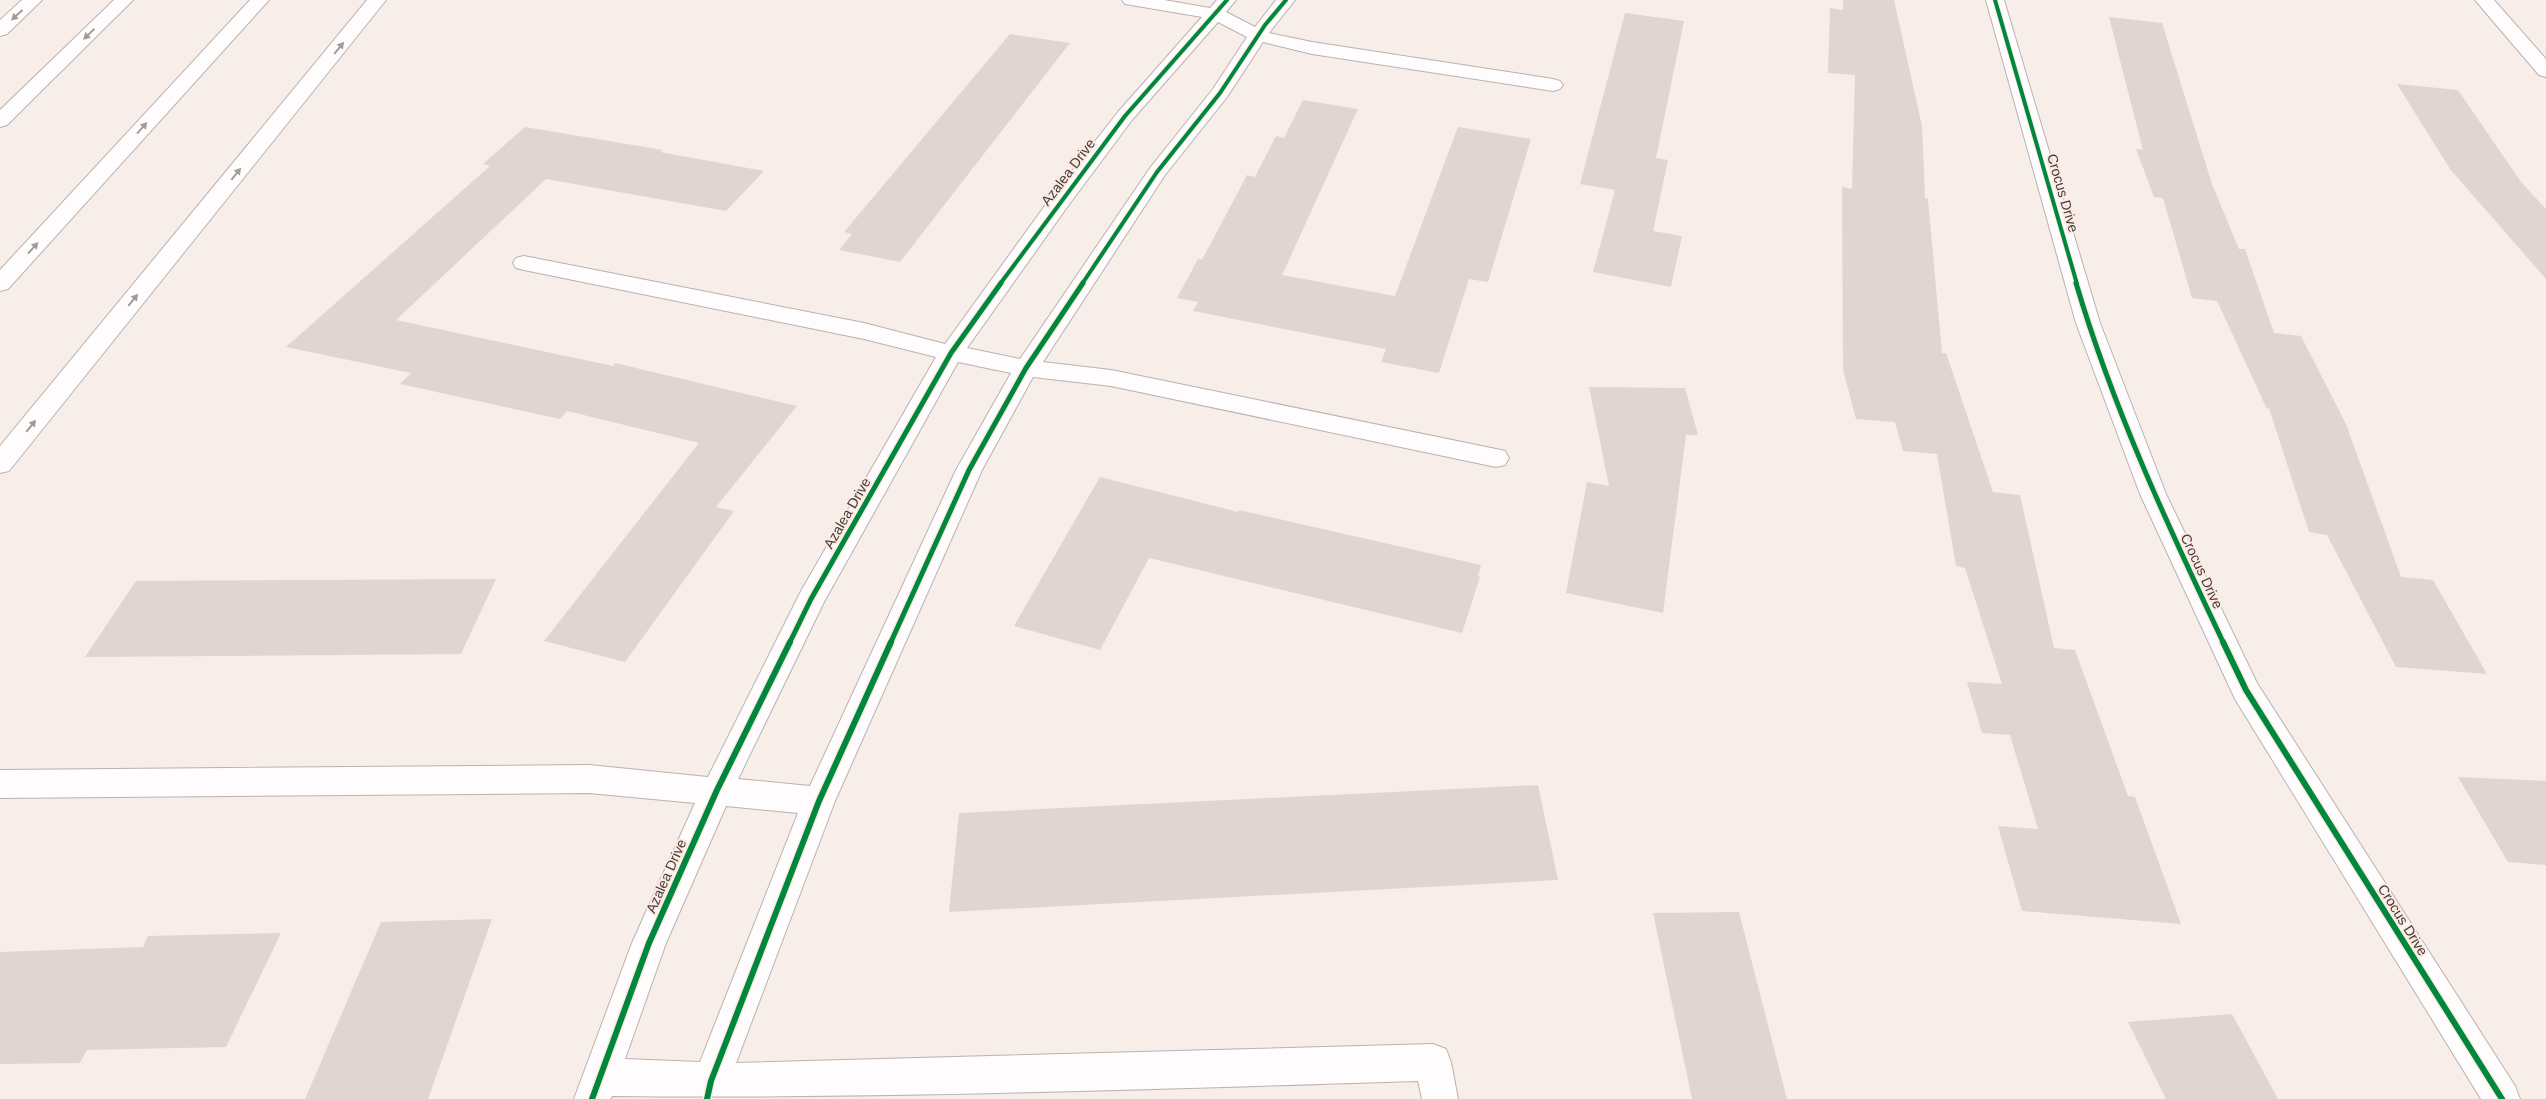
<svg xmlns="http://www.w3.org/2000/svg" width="2546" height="1099" viewBox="0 0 2546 1099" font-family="Helvetica,sans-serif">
  <rect width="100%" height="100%" fill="#f7ede9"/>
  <path fill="#e0d6d1" d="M1843,0H1894L1922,126L1925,198L1928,199L1942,353H1946L1993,492L2020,495L2054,648L2075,650L2128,796L2135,797L2181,924L2022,911L1998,826L2038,829L2010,735L1982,733L1967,682L2002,684L1965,568L1956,566L1937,454L1903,451L1895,422L1856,419L1843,370L1842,187L1852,189L1855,75L1828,73L1830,8L1843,10Z
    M1625,13L1684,21L1656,158L1668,160L1653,231L1682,236L1671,287L1593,272L1615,190L1580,184Z
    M2109,17L2162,23L2212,184L2239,249H2245L2274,333L2301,336L2346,424L2401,577L2433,580L2487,674L2396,667L2327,535L2309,532L2269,408L2267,409L2217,301L2192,298L2163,198L2154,197L2136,149L2143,150Z
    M1010,34L1070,43L900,262L839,250L852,234L844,232Z
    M2397,84L2458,90L2521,182L2546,209V279L2450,169Z
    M1303,100L1358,109L1282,275L1395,296L1458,127L1531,139L1488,282L1469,279L1439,373L1381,362L1386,349L1193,311L1198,302L1177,298L1198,259L1202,260L1247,175L1255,177L1276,136L1284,138Z
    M525,127L663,150L660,152L764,171L726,211L546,179L396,320L613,366L615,363L797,406L716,507L734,511L625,662L544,641L699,443L567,411L560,419L400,384L411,373L286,347L490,166L483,164Z
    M1589,387L1685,388L1698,435H1686L1663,613L1566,593L1587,482L1609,486Z
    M1100,477L1238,512L1239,510L1481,565L1478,576L1480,577L1462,633L1149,558L1100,650L1014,626Z
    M496,579L461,654L85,657L136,581Z
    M2458,777L2546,781V865L2508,862Z
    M1538,785L1558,880L949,912L959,813Z
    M1739,912L1787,1099H1692L1653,913Z
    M492,919L428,1099H305L381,922Z
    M281,933L226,1047L87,1050L80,1063L0,1064V952L143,947L148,936Z
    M2232,1014L2278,1099H2166L2128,1022Z"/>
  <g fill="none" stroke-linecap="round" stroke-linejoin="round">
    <g stroke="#bab2af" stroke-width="2">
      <path id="minor" d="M1122,0H1164L1210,8L1217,0H1236L1226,12L1255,27L1276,0H1295L1269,33L1312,42L1553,79L1560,81L1563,85L1560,89L1553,91L1312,54L1263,42L1227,97L1165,175L1043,362L1111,370L1496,449L1505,451L1509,458L1505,465L1496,467L1111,386L1033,377L982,470L835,801L736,1063L1433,1044L1446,1049L1451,1062L1458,1099H1422L1418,1081C1150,1089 878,1099 612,1096L610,1099H574L632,943L695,803L589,793L0,798V770L589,765L708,777L801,591L936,357L864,339L524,270L516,268L513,263L516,258L524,256L864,323L945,344L1049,200L1118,112L1202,17L1131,5L1125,4ZM1218,22L1247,37L1213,89L1150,168L1020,359L967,348L1065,210L1132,120ZM958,362L1011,373L956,470L810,786L738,779L824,602ZM726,806L798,813L700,1062L625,1059L666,943Z
        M1986,0H2004L2100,323L2166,494L2257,683L2515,1086L2520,1099H2481L2235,699L2140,494L2076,323Z
        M2475,0H2494L2546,59V77L2539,75Z"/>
    </g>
    <g stroke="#bab2af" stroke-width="2">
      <path id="highway" d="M22,0H42L7,34L0,36V20Z
        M114,0H133L7,125L0,127V110Z
        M250,0H269L8,289L0,291V270Z
        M367,0H386L9,471L0,473V446Z"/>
    </g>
    <use href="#minor" fill="#fefcfc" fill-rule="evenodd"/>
    <use href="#highway" fill="#fefcfc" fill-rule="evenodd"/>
    <g stroke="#fdebe3" stroke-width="6">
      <path id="cycleway-far2" d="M1995,0L2077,284
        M1000,284L1125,116L1227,0
        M1082,284L1157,172L1220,93L1265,25L1286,0"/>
    </g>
    <g stroke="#fdebe3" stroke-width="8">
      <path id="cycleway-far1" d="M2076,283C2113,408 2168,526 2224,644
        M789,644L811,599L951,353L1001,283
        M890,644L969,470L1026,368L1083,283"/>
    </g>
    <g stroke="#fdebe3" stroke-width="9">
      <path id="cycleway" d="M2223,642L2246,690L2502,1099
        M592,1099L649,943L717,790L790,642
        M707,1099L711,1081L819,801L891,642"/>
    </g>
    <use href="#cycleway-far2" stroke="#00873e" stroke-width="4"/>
    <use href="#cycleway-far1" stroke="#00873e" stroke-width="5"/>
    <use href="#cycleway" stroke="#00873e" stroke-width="6"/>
  </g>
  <defs><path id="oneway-solid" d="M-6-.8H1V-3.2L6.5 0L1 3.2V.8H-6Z" transform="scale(1.25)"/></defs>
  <g fill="#a09c9a">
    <use href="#oneway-solid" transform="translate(17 15) rotate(138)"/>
    <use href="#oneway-solid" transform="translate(89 34) rotate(136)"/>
    <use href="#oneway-solid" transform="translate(339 48) rotate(-51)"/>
    <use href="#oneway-solid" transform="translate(142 128) rotate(-48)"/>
    <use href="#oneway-solid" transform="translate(236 174) rotate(-51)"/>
    <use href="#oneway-solid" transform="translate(33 248) rotate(-48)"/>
    <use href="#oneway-solid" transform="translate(133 300) rotate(-51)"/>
    <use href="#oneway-solid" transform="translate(31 426) rotate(-51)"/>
  </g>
  <g text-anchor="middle" stroke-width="4" stroke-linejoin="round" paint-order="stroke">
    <g font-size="14" fill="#423b37" stroke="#fdebe3">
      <text transform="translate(1068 172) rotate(-53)" y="5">Azalea Drive</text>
      <text transform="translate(2063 193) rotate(74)" y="5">Crocus Drive</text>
      <text transform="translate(847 513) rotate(-60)" y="5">Azalea Drive</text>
      <text transform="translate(2202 571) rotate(65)" y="5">Crocus Drive</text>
      <text transform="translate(666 876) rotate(-66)" y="5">Azalea Drive</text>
      <text transform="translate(2403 920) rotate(58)" y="5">Crocus Drive</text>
    </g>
  </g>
</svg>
